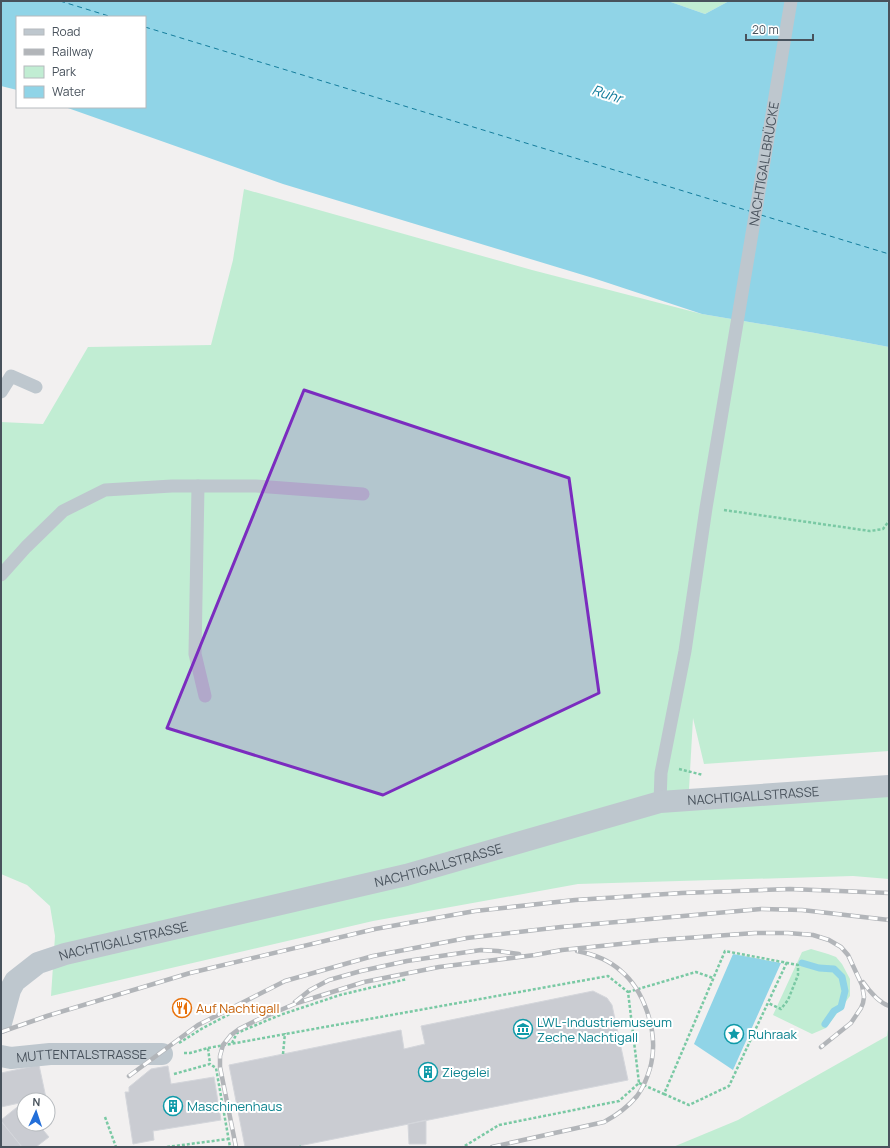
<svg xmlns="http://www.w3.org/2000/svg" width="890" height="1148" viewBox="0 0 890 1148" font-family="Manrope,sans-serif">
  <rect width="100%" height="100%" fill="#f2f0f0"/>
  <path fill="#c1edd3" d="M668,1H729L705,14Z
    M244,189L532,270L702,314L815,333L889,347V751L704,764L693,718L688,807L889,795V879L853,876L578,884L373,921L51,996L55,936L50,906L27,885L1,874V422L43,424L88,347L211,345L233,260Z
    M811,949L828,954L836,957L842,964L850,979V996L826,1028L812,1034L773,1015L802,952Z
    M889,1023V1147H673L738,1120L887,1036Z"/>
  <path fill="#90d4e7" d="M1,1H668L705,14L729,1H887L889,6V347L815,333L702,314L593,278L283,184L65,107H145V17H17V90L1,86Z
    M733,954L781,963L733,1070L694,1044Z"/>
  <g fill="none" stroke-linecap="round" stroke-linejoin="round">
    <path stroke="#90d4e7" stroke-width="7" d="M802,963L819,968L834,969L842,977L845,991L841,1007L834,1011L825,1024"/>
    <path stroke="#147d9c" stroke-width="1" stroke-dasharray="5 4" stroke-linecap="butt" d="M60,1L112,17
      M145,27L749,211
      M761,215L889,254"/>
  </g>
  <path fill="#caccd2" stroke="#d4d6db" d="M593,991L607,998L612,1005L628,1080L294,1147H245L229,1065L401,1030L404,1049L425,1044L421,1026Z
    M39,1065L46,1098L35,1100H24V1102L1,1107V1073Z
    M168,1066L171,1084L214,1077L221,1120L153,1131L154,1140L133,1144L125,1092H129V1087L151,1069Z
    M21,1104L24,1107V1124H38L49,1137L36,1147H22L1,1121V1120Z
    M426,1120V1144H409L408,1124Z
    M1,1121L22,1147H1Z"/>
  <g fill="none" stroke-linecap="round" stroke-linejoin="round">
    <path stroke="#7ac9a4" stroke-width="2.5" stroke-dasharray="3 2" stroke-linecap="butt" d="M724,510L870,531L883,529L889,521
      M679,769L703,775
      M628,992L696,972L713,978
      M179,1043L203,1028L245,1006
      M232,1043L237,1033L280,1015L340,995L407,979
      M208,1048L608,976L628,992L639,1083L619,1101L499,1125L463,1147
      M184,1053H190L208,1048L210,1064
      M283,1054L285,1033
      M174,1074L210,1064L216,1068L230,1147
      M639,1083L664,1094L725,951L798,965V975L788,1000L781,1009L768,1003
      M664,1094L689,1105L729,1086L787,962
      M105,1117L116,1147
      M167,1147L228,1139
      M300,1147L301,1146"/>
    <g stroke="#bec7ce" stroke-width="13">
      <path d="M1,392L11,376L36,387"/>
      <path d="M198,486L195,654L205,696"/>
      <path d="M1,575L26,547L63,511L105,490L172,486H256L363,494"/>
      <path id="s1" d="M660,802L661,773L685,651L706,508L791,1"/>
    </g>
    <g stroke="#bec7ce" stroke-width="22">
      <path id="s2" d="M1,1023L10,990L15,981L38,963L65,954L406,875L660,802L889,786"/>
      <path id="s3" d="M1,1056L11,1058L50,1054H162"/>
    </g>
    <g stroke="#b2b5b9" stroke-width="4.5">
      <path id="rail" d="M863,982C870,992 878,1002 889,1006
        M295,1002L310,990L329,980L361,971L407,961L481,950L498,951L519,954
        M1,1032L47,1016L190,973L375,929L475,911L575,900L682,893L790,889L889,893
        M129,1076L198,1025L285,981L373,956L467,938L561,927L761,909L802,910L889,920
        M236,1147L220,1067V1056L223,1045L231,1035L239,1029L257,1020L297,1003L364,982L439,967L535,955L562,950L659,940L755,933H788L813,935L829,940L841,947L848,955L862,985L864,997L863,1003L861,1008L851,1023L821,1047
        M492,1147L604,1122C617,1115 628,1107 637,1096C640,1092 643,1087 645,1082C648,1075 651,1067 652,1059C657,1030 644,990 621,971C609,960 593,954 577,951"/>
    </g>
    <use href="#rail" stroke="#fff" stroke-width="3" stroke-dasharray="9" stroke-linecap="butt"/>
  </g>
  <path fill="#7b2cbf" fill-opacity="0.2" stroke="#7b2cbf" stroke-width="3" stroke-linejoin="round" d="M304,390L569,478L599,693L383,795L167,728Z"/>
  <defs>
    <g id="restaurant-ring" transform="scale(1)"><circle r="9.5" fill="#fff" stroke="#e8710a" stroke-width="1.5"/><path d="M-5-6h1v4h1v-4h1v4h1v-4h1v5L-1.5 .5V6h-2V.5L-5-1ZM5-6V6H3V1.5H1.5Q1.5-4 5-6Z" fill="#e8710a"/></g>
    <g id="museum-ring" transform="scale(1)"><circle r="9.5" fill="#fff" stroke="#0f9aa8" stroke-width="1.5"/><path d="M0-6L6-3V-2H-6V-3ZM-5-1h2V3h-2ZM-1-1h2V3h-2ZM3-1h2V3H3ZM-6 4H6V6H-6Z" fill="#0f9aa8"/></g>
    <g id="sight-ring" transform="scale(1)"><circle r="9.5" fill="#fff" stroke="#0f9aa8" stroke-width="1.5"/><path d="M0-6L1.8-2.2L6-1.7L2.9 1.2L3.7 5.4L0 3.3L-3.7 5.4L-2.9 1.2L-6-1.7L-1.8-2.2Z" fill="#0f9aa8"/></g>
    <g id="building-ring" transform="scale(1)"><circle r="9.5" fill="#fff" stroke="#0f9aa8" stroke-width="1.5"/><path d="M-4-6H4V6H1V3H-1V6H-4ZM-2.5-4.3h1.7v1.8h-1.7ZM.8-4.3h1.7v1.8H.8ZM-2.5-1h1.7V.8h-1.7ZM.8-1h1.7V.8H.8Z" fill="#0f9aa8"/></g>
  </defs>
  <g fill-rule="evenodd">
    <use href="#restaurant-ring" x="182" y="1008"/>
    <use href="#museum-ring" x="523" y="1029"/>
    <use href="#sight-ring" x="734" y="1034"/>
    <use href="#building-ring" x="428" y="1072"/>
    <use href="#building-ring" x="173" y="1106"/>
  </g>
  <g text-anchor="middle" stroke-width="4" stroke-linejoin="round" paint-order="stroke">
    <g font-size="13" fill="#48525c" stroke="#fff">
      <text dy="5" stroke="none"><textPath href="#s1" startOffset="647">NACHTIGALLBRÜCKE</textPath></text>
      <text dy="5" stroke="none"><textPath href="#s2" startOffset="810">NACHTIGALLSTRASSE</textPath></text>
      <text dy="5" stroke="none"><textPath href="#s2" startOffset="486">NACHTIGALLSTRASSE</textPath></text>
      <text dy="5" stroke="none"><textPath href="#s2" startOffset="162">NACHTIGALLSTRASSE</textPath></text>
      <text dy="5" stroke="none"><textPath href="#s3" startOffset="81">MUTTENTALSTRASSE</textPath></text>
    </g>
    <g font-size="13" fill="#c56008" stroke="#fff" text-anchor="start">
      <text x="196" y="1013">Auf Nachtigall</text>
    </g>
    <g font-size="13" fill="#0d838f" stroke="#fff" text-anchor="start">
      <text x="537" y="1027">LWL-Industriemuseum<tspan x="537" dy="15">Zeche Nachtigall</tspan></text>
      <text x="748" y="1039">Ruhraak</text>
      <text x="442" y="1077">Ziegelei</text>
      <text x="187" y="1111">Maschinenhaus</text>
    </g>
    <g font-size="14" font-style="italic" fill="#147d9c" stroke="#fff">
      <text transform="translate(607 94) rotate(18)" y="5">Ruhr</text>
    </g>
  </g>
  <rect width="890" height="1148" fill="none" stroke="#48525c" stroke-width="4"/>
  <rect x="16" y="16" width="130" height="92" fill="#ffffff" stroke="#b6babe"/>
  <rect x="24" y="29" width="20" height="6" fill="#bec7ce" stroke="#b6babe"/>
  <text x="52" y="36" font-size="12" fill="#48525c">Road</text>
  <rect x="24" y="49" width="20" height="6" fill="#b2b5b9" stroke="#b6babe"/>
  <text x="52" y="56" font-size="12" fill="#48525c">Railway</text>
  <rect x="24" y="66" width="20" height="12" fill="#c1edd3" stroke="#b6babe"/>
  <text x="52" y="76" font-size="12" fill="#48525c">Park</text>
  <rect x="24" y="86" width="20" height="12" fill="#90d4e7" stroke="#b6babe"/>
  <text x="52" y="96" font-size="12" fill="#48525c">Water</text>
  <g transform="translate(36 1112) rotate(3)"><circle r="19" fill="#ffffff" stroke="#b6babe"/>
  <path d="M0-3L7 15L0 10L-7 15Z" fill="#236fd9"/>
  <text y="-6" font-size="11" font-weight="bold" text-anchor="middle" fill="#48525c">N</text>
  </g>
  <path d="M746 34v6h67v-6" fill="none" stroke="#48525c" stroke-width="2"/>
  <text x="752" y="34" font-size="12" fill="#48525c" stroke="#ffffff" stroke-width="3" paint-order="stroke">20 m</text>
</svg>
